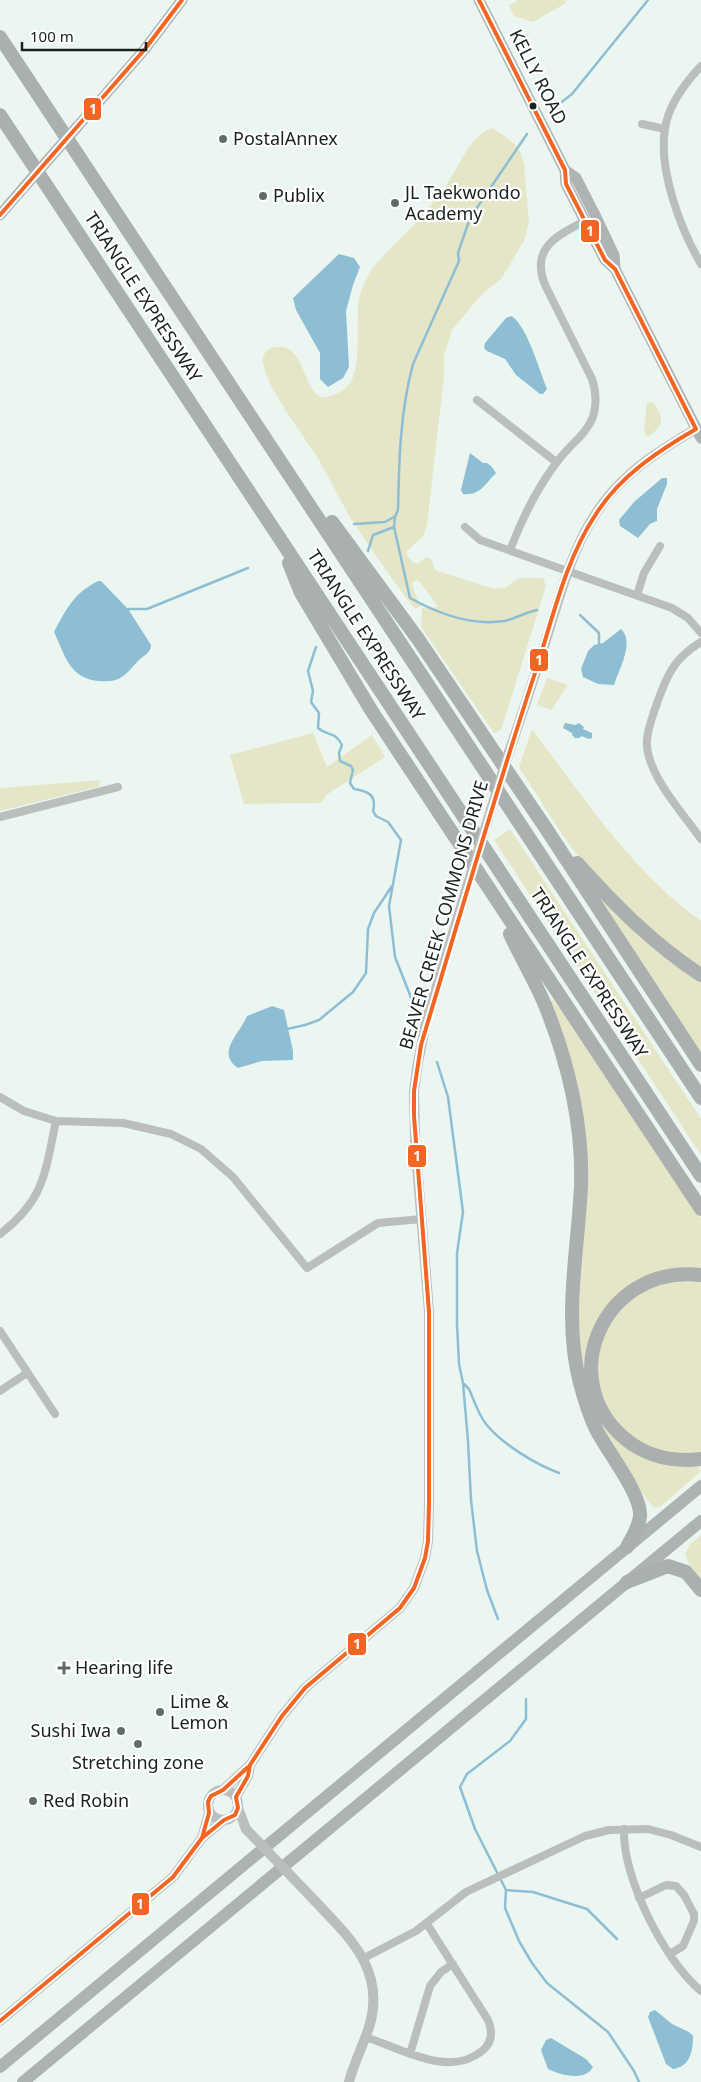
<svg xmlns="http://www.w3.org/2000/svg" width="701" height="2082" viewBox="0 0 701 2082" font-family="'Noto Sans',sans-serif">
  <rect width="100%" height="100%" fill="#ebf6f1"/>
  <path fill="#e5e6c7" d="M519,0H564L566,3L533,22L514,16L509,5Z
    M493,128L515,144L521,153L524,164L529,222L524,241L501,279L482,294L452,330L444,355V376L427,525L423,536L407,551V555L414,563H419L427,557L431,559L435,570L491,588C510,591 509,581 522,578C528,577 537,579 543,578L546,586L501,730L494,733L421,627L422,608L438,607L420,582L416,580L412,583L414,591L421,606L416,609L413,607C391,578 370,548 350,517C337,495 327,472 313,451C299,429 267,388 263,363C262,354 267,348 276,347C309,342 302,407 331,396C338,393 345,390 350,383C363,363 354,320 360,294C363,285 368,276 373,267C396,242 426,215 445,187C458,169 469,135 493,128Z
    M650,402H653C665,419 664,425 648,437L644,432L647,403Z
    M547,678L568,685L551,710L537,705Z
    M532,729C583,796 631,871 701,921V968C660,938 619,905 586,866C561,836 541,800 519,767Z
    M313,733L327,767L372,735L385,757L326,795L321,803L244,804L230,755Z
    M101,780L98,787L0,811V788Z
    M510,829L701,1119V1155L494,840Z
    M603,899L701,981V1056L599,901Z
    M553,1000L571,1021L701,1218V1270H672L653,1274L619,1294L605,1310L587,1368L582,1369L578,1334L585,1172L549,1003Z
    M701,1280V1455L671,1456L632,1439L605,1406L596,1370L604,1332L626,1301L658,1282Z
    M599,1417L616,1438L628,1449L690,1466L699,1467L701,1471L660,1507L654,1508L635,1484L597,1418Z
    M701,1535V1580L688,1562L685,1554L690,1544Z"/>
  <path fill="#8dbed4" d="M339,254L354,258L360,267L353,285L346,311L349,367L343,378L328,387L320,379V353L296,310L293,298Z
    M511,316C526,323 540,372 547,389L543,394H540L516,375L505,359L487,351L484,348L485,343L506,318Z
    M470,453L483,463H487L492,467L496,473C485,484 480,496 463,494L461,490Z
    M662,478H667V484L657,509V521L650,524L638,538L620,526L619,520L634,502Z
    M98,581H101L128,609L151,645C151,654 142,656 137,662C124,677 119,683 98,681C69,678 65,655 54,632C67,608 73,594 98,581Z
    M621,629C635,642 619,669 614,685L598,684L583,677L581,669L588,651L594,645L603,643Z
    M565,723L575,725L579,723L584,727L583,729L592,733V738L589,739L581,736L580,738H575L572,735V733L563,728Z
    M272,1006L284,1010L293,1051V1060L262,1061L238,1068C215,1053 241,1032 247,1016Z
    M655,2010L672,2024L689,2032L693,2036C693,2051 690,2067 673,2069L666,2064L648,2017L650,2012Z
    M551,2038L586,2059L593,2067C585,2082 560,2075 548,2069L541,2050L546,2040Z"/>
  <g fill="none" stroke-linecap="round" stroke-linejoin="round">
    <path stroke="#8dbed4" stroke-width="2.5" d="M550,111L572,94L648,0
      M354,524L385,522L394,517
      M394,527L410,598C437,613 472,626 504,621C515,619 526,612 537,610
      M368,551L373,535L394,527L395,517L398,510C399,461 400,412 413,364L459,261L458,253L470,218L527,134
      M128,609H147L248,568
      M580,615L599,633V646
      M316,647L308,671L313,691L311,702L319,713L318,728C328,737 334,730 342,745L339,753L340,761L351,766L353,770L350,783L354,789C368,791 377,795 373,811L376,816L388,822L401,840L389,906L395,957L412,1000
      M287,1029L305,1025L319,1020L353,992L366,973L368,929L374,913L392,886
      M437,1062L448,1097L463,1212L457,1253V1324L459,1364L463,1383L468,1441L471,1500L477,1551L487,1590L498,1619
      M464,1384L469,1389C474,1400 478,1414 486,1424C502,1444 535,1464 559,1473
      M526,1699V1719L510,1741L467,1774L460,1787L475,1829L506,1890L505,1908L519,1941L532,1963L547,1983L608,2032L634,2071L639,2082
      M506,1890L533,1892L587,1909L617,1939"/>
    <path stroke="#babebd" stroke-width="8" d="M701,66C685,83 668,105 665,129C658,170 681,230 701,264
      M642,124L665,129
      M477,400L556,462
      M465,527L480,540L672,608L688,618L701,633
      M510,550C522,519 536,489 557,462C568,446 586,435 593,417C597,404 596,391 592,379L546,287C529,249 556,236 585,221
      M637,595L644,573L660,546
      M701,642C677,657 670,669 660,695C655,709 649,723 647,739C644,772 683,813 701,839
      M0,817L118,787
      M0,1097L24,1111L56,1121L123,1123L171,1134L201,1149L233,1177L307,1268L378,1223L422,1219
      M0,1234C45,1200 45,1172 56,1121
      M0,1331L55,1414
      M0,1391L27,1373
      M624,1829C622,1877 664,1960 701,1991
      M639,1898L666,1885L676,1886L684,1895L694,1914V1921L683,1946L670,1954
      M364,1958L416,1931L466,1892L585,1836L609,1830L648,1829L671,1835L701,1847
      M365,2037C399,2047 448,2079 482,2051C492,2043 493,2032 488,2020L427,1924
      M410,2054L430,1986L441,1972L453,1964"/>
    <path stroke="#babebd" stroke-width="10" d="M509,752C522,715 534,678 546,640C562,589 575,534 612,492C636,465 665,447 696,429
      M208 1805a15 15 0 1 1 30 0a15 15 0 1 1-30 0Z
      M223,1790L250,1765
      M236,1797L248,1776L250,1765L282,1716L305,1688L400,1608L414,1588L425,1558L428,1541L429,1504V1312L415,1140L414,1091L417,1068L426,1022L467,887
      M238,1808L246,1829
      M202,1838L224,1820
      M315,1901C349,1937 385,1969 370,2024C364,2044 354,2062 349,2082
      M0,2021L173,1877L202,1838L209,1813"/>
    <path stroke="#aeb3b3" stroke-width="11" d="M479,0L565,170L566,184L605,260L615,269L701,438
      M77,127L145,49L182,0
      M565,170L576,178L596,217L614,255L615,269
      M0,215L25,186"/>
    <path stroke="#adb3b2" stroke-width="12" d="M0,2067L701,1486
      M23,2082L701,1521"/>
    <path stroke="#aab0b0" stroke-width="14" d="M0,37C235,390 468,744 701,1098
      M0,115L701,1176
      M332,522L418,639L545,827L701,1065
      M289,563L301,593L371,710L701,1209
      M577,863C615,905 653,944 701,975
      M510,934C521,958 535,981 545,1005C568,1062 583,1125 581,1186C578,1251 563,1319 580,1383C584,1398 589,1415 596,1429C606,1450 642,1494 640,1516C639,1528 632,1537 627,1547
      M701,1275C601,1263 550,1386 632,1444C653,1458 676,1462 701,1459
      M627,1582L668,1566L686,1572L701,1590"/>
    <path stroke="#babebd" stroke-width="10" d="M467,887L509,752
      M246,1829L315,1901"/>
    <path stroke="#aeb3b3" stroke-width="11" d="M25,186L77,127"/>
    <g stroke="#fff" stroke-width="8">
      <path id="bus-1" d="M0,215L145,49L182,0
        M202,1838L224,1820L235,1815L238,1808L236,1797L248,1776L250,1765L282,1716L305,1688L400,1608L414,1588L425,1558L428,1541L429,1504V1312L414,1116V1091L421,1045C458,922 494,798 534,676C552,622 564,562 596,514C620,476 658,451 696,429L615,269L605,260L566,184L565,170L479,0
        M0,2021L173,1877L202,1838L209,1813L208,1802L211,1796L223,1790L248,1767"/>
    </g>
    <use href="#bus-1" stroke="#f26522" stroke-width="4"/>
  </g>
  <circle fill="#19211d" stroke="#fff" stroke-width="2" cx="533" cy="106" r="4.5"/>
  <g fill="#626c67" stroke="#fff" stroke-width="2">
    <circle cx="223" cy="139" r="5"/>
    <circle cx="263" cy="196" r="5"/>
    <circle cx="395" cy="203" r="5"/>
    <path d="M61.5 1660.5h5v5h5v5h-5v5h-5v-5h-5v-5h5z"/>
    <circle cx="160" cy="1712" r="5"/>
    <circle cx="121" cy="1731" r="5"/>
    <circle cx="138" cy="1744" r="5"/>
    <circle cx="33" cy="1801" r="5"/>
  </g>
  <g text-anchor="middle" stroke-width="4.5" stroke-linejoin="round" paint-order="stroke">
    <g font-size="18" fill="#19211d" stroke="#fff">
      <text transform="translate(538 77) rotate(63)" y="6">KELLY ROAD</text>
      <text transform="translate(143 297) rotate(57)" y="6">TRIANGLE EXPRESSWAY</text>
      <text transform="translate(366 635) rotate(57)" y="6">TRIANGLE EXPRESSWAY</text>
      <text transform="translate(444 915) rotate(-74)" y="6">BEAVER CREEK COMMONS DRIVE</text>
      <text transform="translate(589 973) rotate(57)" y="6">TRIANGLE EXPRESSWAY</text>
    </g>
    <g font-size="18" fill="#19211d" stroke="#fff" text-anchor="start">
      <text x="233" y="145">PostalAnnex</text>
      <text x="405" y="199">JL Taekwondo<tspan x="405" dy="21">Academy</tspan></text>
      <text x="273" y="202">Publix</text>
      <text x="75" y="1674">Hearing life</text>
      <text x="170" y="1708">Lime &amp;<tspan x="170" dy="21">Lemon</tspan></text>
      <text x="111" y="1737" text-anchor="end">Sushi Iwa</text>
      <text x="138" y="1769" text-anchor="middle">Stretching zone</text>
      <text x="43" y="1807">Red Robin</text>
    </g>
  </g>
  <g stroke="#fff" stroke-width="2">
    <rect x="83" y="97" width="19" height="24" rx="5" fill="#f26522"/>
    <rect x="580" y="219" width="20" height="24" rx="5" fill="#f26522"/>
    <rect x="529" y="648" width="20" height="24" rx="5" fill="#f26522"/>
    <rect x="407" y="1144" width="20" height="24" rx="5" fill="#f26522"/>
    <rect x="347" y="1632" width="20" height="24" rx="5" fill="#f26522"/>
    <rect x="131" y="1892" width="19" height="24" rx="5" fill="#f26522"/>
  </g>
  <g font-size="14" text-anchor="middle" font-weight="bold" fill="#fff">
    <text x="93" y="114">1</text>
    <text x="590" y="236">1</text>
    <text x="539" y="665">1</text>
    <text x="417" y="1161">1</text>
    <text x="357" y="1649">1</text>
    <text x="140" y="1909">1</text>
  </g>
  <path d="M22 42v8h124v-8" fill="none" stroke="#19211d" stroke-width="2.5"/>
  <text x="30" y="42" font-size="15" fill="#19211d" stroke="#ffffff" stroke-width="4" paint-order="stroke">100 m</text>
</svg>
